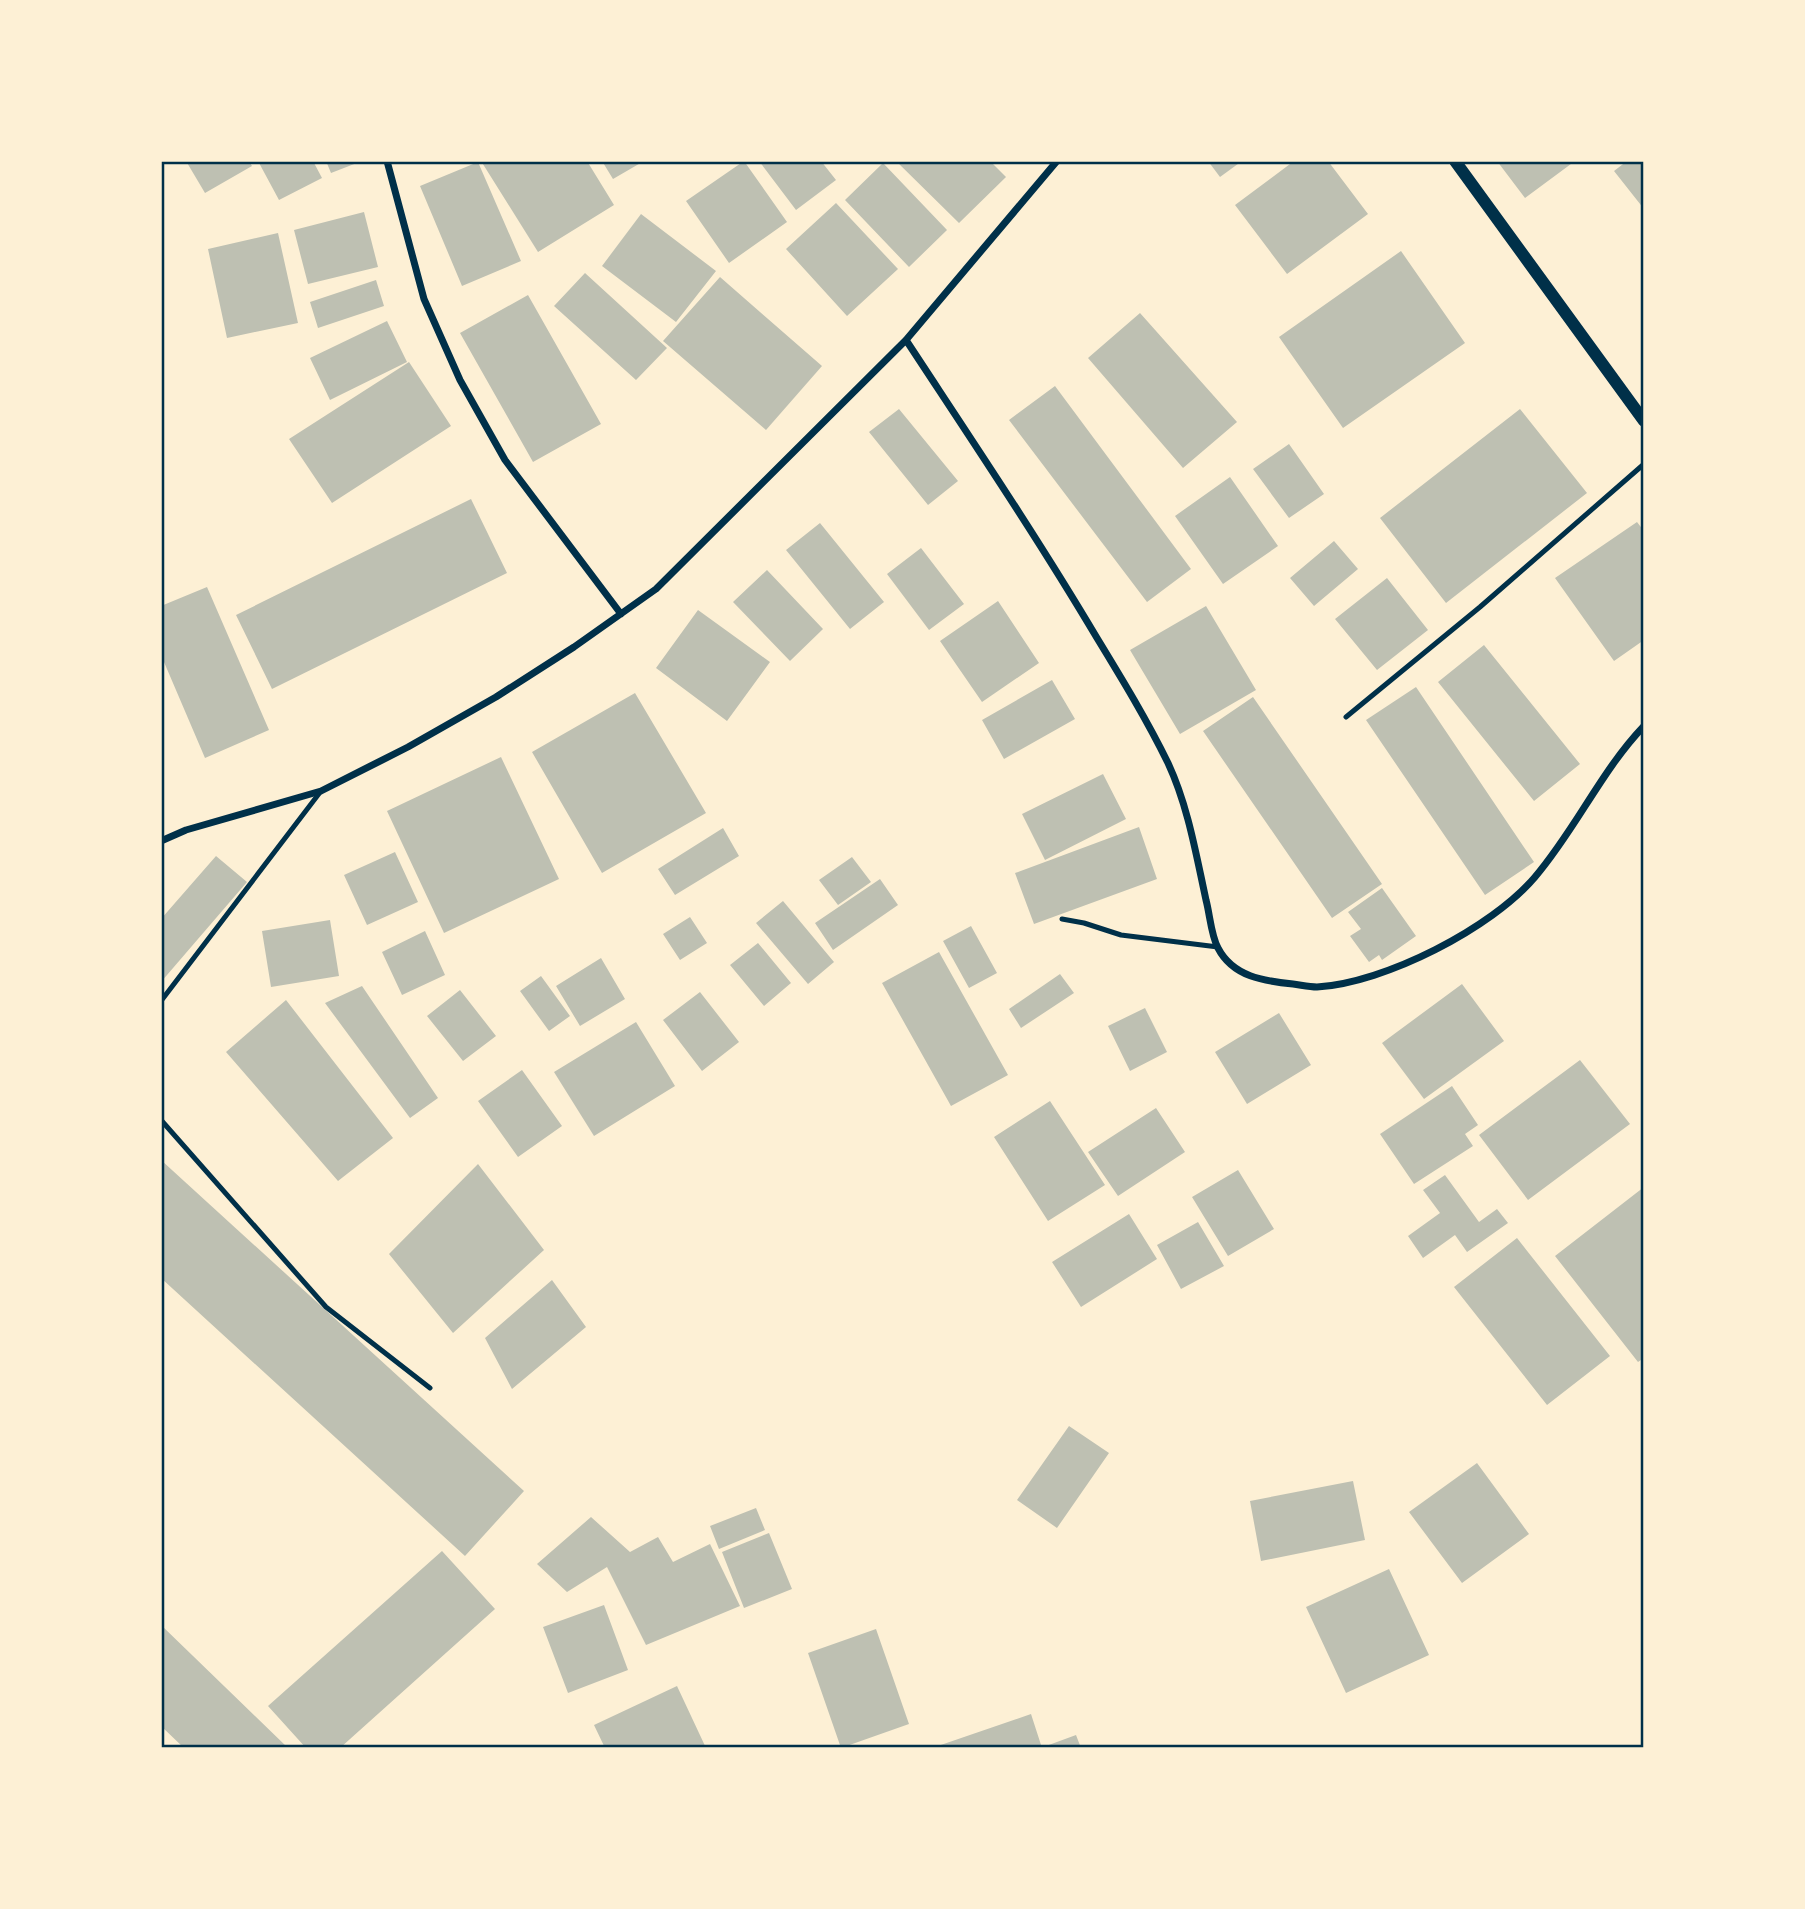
<svg xmlns="http://www.w3.org/2000/svg" width="1805" height="1909" viewBox="0 0 1805 1909" font-family="Karla,sans-serif">
  <rect width="100%" height="100%" fill="#fdf0d5"/>
  <path fill="#bec0b2" d="M186,161H249L252,166L205,193Z
    M258,161H313L322,178L279,200Z
    M326,161H362L331,173Z
    M481,161H587L614,205L538,252Z
    M602,161H644L613,179Z
    M744,161L787,222L729,263L686,201Z
    M759,161H821L836,180L796,210Z
    M896,161H990L1006,177L959,223Z
    M1208,161H1242L1220,177Z
    M1294,161H1328L1368,214L1287,274L1235,205Z
    M1497,161H1575L1525,198Z
    M1627,161H1644V209L1614,171Z
    M478,162L521,261L462,286L420,186Z
    M883,163L947,230L909,267L845,200Z
    M836,203L898,269L847,316L786,249Z
    M364,212L378,267L308,284L294,230Z
    M641,214L716,271L676,322L602,266Z
    M278,233L298,323L227,338L208,249Z
    M1401,251L1465,343L1343,428L1279,337Z
    M585,273L667,348L636,380L554,306Z
    M720,277L822,366L766,430L663,341Z
    M376,280L384,306L318,328L310,302Z
    M528,295L601,424L533,462L460,333Z
    M1140,313L1237,422L1183,468L1088,358Z
    M387,321L407,362L330,400L310,358Z
    M409,362L451,426L332,503L289,439Z
    M1055,386L1191,569L1147,602L1009,420Z
    M899,409L958,481L928,505L869,432Z
    M1520,409L1587,493L1446,603L1380,518Z
    M1289,444L1324,494L1289,518L1253,469Z
    M1230,477L1278,546L1223,584L1175,516Z
    M471,499L507,573L272,689L236,615Z
    M1637,522L1644,531V640L1614,661L1555,578Z
    M820,523L884,602L850,629L786,550Z
    M1334,541L1358,569L1314,606L1290,578Z
    M921,548L964,604L929,630L887,574Z
    M767,570L823,629L790,661L733,602Z
    M1387,578L1428,630L1377,670L1335,619Z
    M207,587L269,730L205,758L161,655V606Z
    M998,601L1039,663L982,702L940,641Z
    M1206,606L1256,690L1180,734L1130,650Z
    M698,610L770,662L727,721L656,668Z
    M1484,645L1580,764L1534,801L1438,682Z
    M1052,680L1075,719L1004,759L982,720Z
    M1416,687L1534,862L1485,895L1366,720Z
    M635,693L706,813L602,873L532,752Z
    M1253,697L1382,884L1332,918L1203,731Z
    M501,757L559,879L444,933L387,811Z
    M1103,774L1126,819L1045,860L1022,814Z
    M1139,827L1157,879L1034,924L1015,873Z
    M723,828L739,856L675,895L658,869Z
    M395,852L418,902L367,925L344,875Z
    M216,856L247,882L161,982V919Z
    M852,857L871,882L838,905L819,880Z
    M880,879L898,905L833,950L815,923Z
    M1382,888L1416,936L1382,960L1379,955L1369,962L1350,936L1361,929L1348,912Z
    M783,901L834,962L808,984L756,923Z
    M690,917L707,943L680,960L663,934Z
    M330,920L339,976L271,987L262,931Z
    M971,926L997,973L969,988L943,941Z
    M425,931L445,975L402,995L382,952Z
    M758,943L791,983L764,1006L730,965Z
    M939,952L1008,1075L951,1106L882,983Z
    M601,958L625,999L580,1026L556,986Z
    M1060,974L1074,993L1021,1028L1009,1009Z
    M541,976L570,1016L549,1031L520,991Z
    M1462,984L1504,1041L1424,1099L1382,1043Z
    M362,986L438,1098L410,1118L325,1003Z
    M460,990L496,1036L463,1061L427,1016Z
    M700,992L739,1042L702,1071L663,1020Z
    M286,1000L393,1138L338,1181L226,1052Z
    M1145,1008L1167,1052L1130,1071L1108,1026Z
    M1279,1013L1311,1065L1247,1104L1215,1052Z
    M636,1022L675,1086L594,1136L554,1072Z
    M1580,1060L1630,1124L1528,1200L1479,1135Z
    M522,1070L562,1126L518,1157L478,1101Z
    M1452,1086L1478,1125L1465,1134L1473,1146L1414,1184L1380,1134Z
    M1050,1101L1105,1185L1048,1221L994,1137Z
    M1156,1108L1185,1152L1118,1196L1088,1152Z
    M161,1160L524,1491L465,1556L161,1278Z
    M478,1164L544,1250L453,1333L389,1254Z
    M1238,1170L1274,1229L1228,1256L1192,1197Z
    M1445,1175L1479,1222L1497,1209L1508,1223L1467,1252L1455,1235L1423,1258L1408,1236L1440,1213L1423,1190Z
    M1644,1187V1358L1638,1362L1555,1256Z
    M1129,1214L1157,1259L1081,1307L1052,1262Z
    M1198,1222L1224,1266L1181,1289L1157,1245Z
    M1517,1238L1610,1356L1547,1405L1454,1287Z
    M552,1280L586,1327L512,1389L485,1338Z
    M1069,1426L1109,1453L1057,1528L1017,1500Z
    M1477,1463L1529,1534L1462,1583L1409,1512Z
    M1353,1481L1365,1540L1261,1561L1250,1501Z
    M756,1508L765,1530L719,1549L710,1526Z
    M591,1517L630,1552L658,1537L673,1562L710,1544L740,1606L646,1645L607,1567L567,1592L537,1564Z
    M769,1533L792,1589L744,1608L722,1552Z
    M442,1551L495,1609L340,1748H306L268,1706Z
    M1389,1569L1429,1655L1346,1693L1306,1607Z
    M604,1605L628,1670L568,1693L543,1627Z
    M161,1625L288,1748H184L161,1726Z
    M876,1629L909,1724L841,1748L808,1653Z
    M677,1686L706,1748H605L594,1725Z
    M1031,1714L1042,1748H932Z
    M1076,1735L1081,1748H1047L1046,1746Z"/>
  <g fill="none" stroke-linecap="round" stroke-linejoin="round">
    <path stroke="#003049" stroke-width="5" d="M1346,717L1480,607L1644,464
      M1062,919L1084,923L1121,935L1218,947
      M161,1001L321,791
      M161,1120L326,1307L430,1388"/>
    <path stroke="#003049" stroke-width="7" d="M387,161L424,299L460,380L505,460L621,614
      M906,340C971,439 1037,537 1097,638C1122,679 1147,720 1168,763C1188,806 1196,854 1206,900C1210,915 1211,935 1218,948C1233,977 1264,981 1293,984C1301,985 1309,987 1317,987C1385,983 1492,928 1535,877C1576,829 1601,771 1644,726
      M161,841L186,830L321,791L408,747L496,697L574,647L656,589L906,340L1057,161"/>
    <path stroke="#003049" stroke-width="12" d="M1455,161L1644,421"/>
  </g>
  <rect width="1805" height="1909" fill="none" stroke="#fdf0d5" stroke-width="326"/>
  <rect x="163" y="163" width="1479" height="1583" fill="none" stroke="#003049" stroke-width="2.5"/>
</svg>
